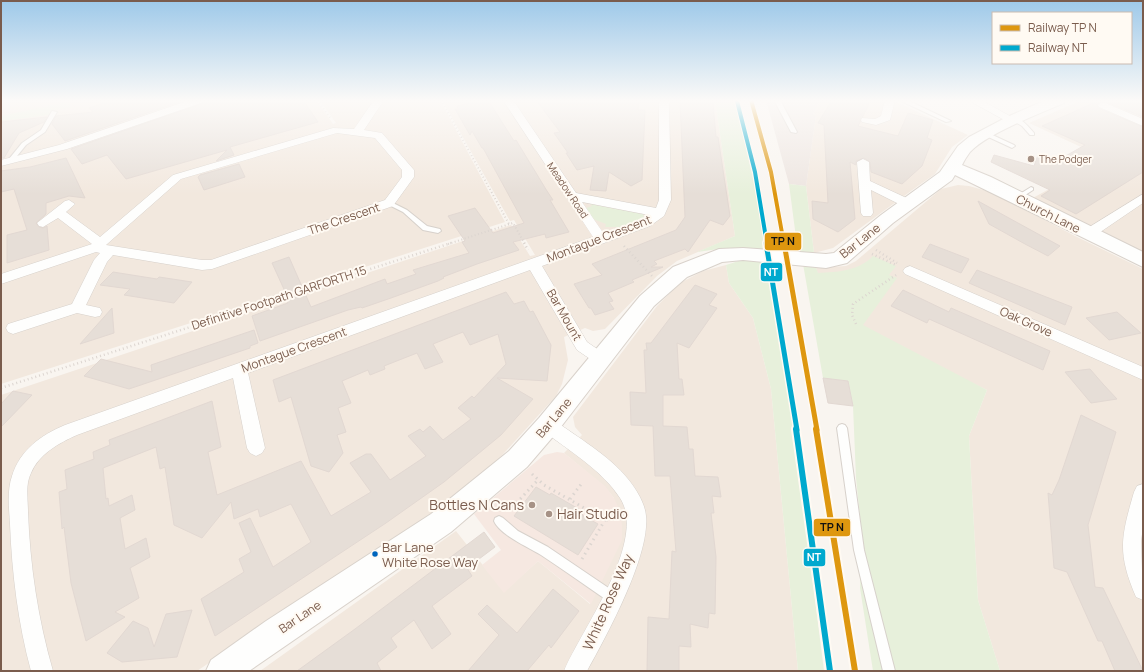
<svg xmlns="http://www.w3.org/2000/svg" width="1144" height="672" viewBox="0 0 1144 672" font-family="Manrope,sans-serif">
  <rect width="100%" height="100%" fill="#f9f5f0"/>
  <path fill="#f2e8de" d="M1,100H316L333,124L336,123L321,102L323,100H440L505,222L1,384Z
    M442,100H715L735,236L677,261L657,276L605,329L593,331L585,328L564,337L568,360L562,384L556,396L496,462L427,516L197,671H1V395L511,225L530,256L535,255L514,220L510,221Z
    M820,100H892L968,135L952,147L935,174L915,188L833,248L814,253L806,186L816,115L813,114Z
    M1082,100H1143V253L1031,199L1082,171L1092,152L1029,123Z
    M958,185L969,186L991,192L1075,236L1143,269V671H1000L978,600L969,436L987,390L832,316L815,265L831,267L846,266L856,261L941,189Z
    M726,265L729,283L753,318L771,389L798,671H260L456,531L504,592L538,561L590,604L614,498L605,487L564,453L582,435L575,427L573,417L657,306L671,292L682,282L703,271Z"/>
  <path fill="#f6e8e1" d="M557,452L564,453L605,486L614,498L620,511L622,525V540L591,604L538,561L504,593L482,565L501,550L474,514L544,455Z"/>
  <path fill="#ede5e0" d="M766,100H820L813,114L816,115L806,186L789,184Z"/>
  <path fill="#e7f0db" d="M715,100H735L753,179L786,369L824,671H798L771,389L753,318L729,283L726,265L745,259V249H719L697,252L735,236Z
    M71,101L70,108L51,110L49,115L1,121V116Z
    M789,184L806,186L814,253L809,255L798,253Z
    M590,204L643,214L644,217L624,227H605L606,224L593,219L586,208L592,206Z
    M873,256L896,266L889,275L897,278L863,325L987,390L969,436L978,600L1000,671H873L860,588L862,537L856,478L853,406L848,381L823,378L803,264L815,265L818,273C837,272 859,271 873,256Z"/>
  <path fill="#e6ded7" stroke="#e2d8d2" d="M113,100H185L65,141L52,124L56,116L93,112L89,108Z
    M206,100H303L318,122L230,147L234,155L216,161L227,150L126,179L107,155L82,164L71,149L204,103Z
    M468,100H488L514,141L516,140L547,191L553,200H550L569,232L546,238L545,234L513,242L519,250L477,264L443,277L444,278L438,281L391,298L362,308L361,307L348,310L260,341L252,316L288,303L286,299L288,298L272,263L289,257L311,307L385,279L387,284L416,274L413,270L469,253L462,242L465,241L448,216L475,208L493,233L524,223L483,148H482L472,131L470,135L455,109H458L457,106L470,103Z
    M536,100H639L638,110H645L642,180L631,186L609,172L606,191L590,190L594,166L577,170L566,153H568L554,133L560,132Z
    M832,100H856L869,104L858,126L898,136L908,113L933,120L927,138L932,140L922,166L902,184L871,172L870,162L864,158L856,161V165L850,162L855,219L838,232L813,219L812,201L828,203L824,125L818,123Z
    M1100,100H1143V117L1104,101L1097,105L1098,108L1143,127V172L1076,214L1041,196L1050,190L991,162L994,155L1034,166L1038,155L1055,162L1085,145L1042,126Z
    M680,101L713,103L716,137H718L730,216L723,225L710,220L688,252L685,249L654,261L657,264L651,267H663L632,280L634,282L608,293L613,301L609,302L614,309L595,315L591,308H589L574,284L602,275L592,264L676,230L685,217Z
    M47,117L44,122L19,133L4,158H1V122Z
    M66,158L85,198L69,196L46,203V214L36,223L39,227L43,228L47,226L49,250L7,263V235L27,230L14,189L1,192V171L30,167Z
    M239,164L245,177L204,190L198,177L200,175Z
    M978,201L1018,223L1060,246L1048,256L1025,244L989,224Z
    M930,244L969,259L961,273L922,257Z
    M977,270L1072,307L1065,325L969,283Z
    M113,272L157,279L159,277L192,282L174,303L124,295L130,289L100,285Z
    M695,285L717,294L709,305L717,308L689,348L677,343L679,379H682L684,395H663V426L687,427L689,449H693L695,476L718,477L721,497L712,496L714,513H711L716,557L715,614L709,613L708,628L690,624L691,647L679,646V671H647L648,617L669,619L672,551L676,552L670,476H655L653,426L631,425L630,392L646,393L644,350H647L646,343H651Z
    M903,290L949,312L951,308L1050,351L1043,370L929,319L927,323L891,306Z
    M506,292L514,304L524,301L530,312L533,311L551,345L547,381L497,378L533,399L501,435L444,482L386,523L215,636L201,599L244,572L239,559L251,552L239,523L250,518L273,567L311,542L291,504L260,517L258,509L234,519L231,502L202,538L174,525L165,467L160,469L156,447L103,468L106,499L108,498L109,506L132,495L135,510L120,518L125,549L146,538L150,557L130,568L139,598L115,612L125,617L86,641L71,583L64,527L62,529L59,492L67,489L65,470L94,459L93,452L110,445L109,440L212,401L221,447L208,452L217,495L301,461L331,516L371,492L350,463L366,454H371L390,480L426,456L408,436L420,429L423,432L430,426L443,440L471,419L458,408L472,396L474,398L506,364L498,334L470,345L463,332L433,344L443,362L425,369L417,353L384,366L385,369L370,375L368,370L342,381L351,403L338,408L346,432L337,435L343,453L329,472L311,466L291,397L279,402L273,380Z
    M112,308L114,333L80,344Z
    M1117,312L1141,333L1109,340L1086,318Z
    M254,330L258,343L250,346V348L129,389L84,376L101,359L152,372L151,365Z
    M1090,369L1103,384L1117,399L1091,403L1065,372Z
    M823,378L848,381L853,406L828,403Z
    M13,391L32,395L1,427V404Z
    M1081,415L1116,432L1088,525L1095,587L1103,588L1143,671H1115L1102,641H1098L1067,572L1054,568L1048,493L1052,495L1059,480Z
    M536,487L550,495L551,493L584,512L582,515L598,524L578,555L514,516Z
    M484,532L495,547L467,568L472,576L432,606L451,634L432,649L414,620L391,638L397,647L377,663L381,671H297L355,629Z
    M553,589L579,611L551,648L549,645L527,671H468L499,635L478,614L487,605L517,633Z
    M192,610L177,657L122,662L107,653L133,621L148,628L154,647L166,614Z"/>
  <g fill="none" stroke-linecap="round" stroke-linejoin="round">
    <g stroke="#d7d1cb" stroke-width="2">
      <path id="lane" d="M774,100H780L797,132L796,133L791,132Z
        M899,100H907L951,121L946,122Z
        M52,111L57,112L45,132L26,145L13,161H9V159L22,143L41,130Z
        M1012,118C1021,117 1028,126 1034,133V135H1030L1022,126L1012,120Z
        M986,132L1014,145L1015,146L1012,148L1010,147L984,135V133Z
        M1031,187L1033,188V190L1019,199H1015V197Z
        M389,201L407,210L427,226L440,229L441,231L438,233L423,230L403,212L387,204L386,203Z
        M842,424L845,425L847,428L864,550L895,671H883L854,550L837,428L839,425Z
        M499,516L503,518L518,531L548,547L616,593L617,597L616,601L612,602L608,601C586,586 564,570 541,555C528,547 500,535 494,521L495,518Z"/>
    </g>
    <g stroke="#d7d1cb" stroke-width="1">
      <path id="street" d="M1,100H8L1,105Z
        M190,100H205L204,102L67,149L1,166V160L59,145Z
        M374,100H384L364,130L382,133L414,170V177L393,206L212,269L202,270L113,255L107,262L86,305L100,308L102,312L100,316L95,317L77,313L13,334L8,332L6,328L8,324L72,304L94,260L100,253L96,252L1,284V274L92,244L58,218L43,227L39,226L37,223L65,201L69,200L75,204L66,212L100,237L173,175L333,128L354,129ZM337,133L375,138L402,170V177L385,200L211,260H202L106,245L181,179Z
        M503,100H513L576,193L656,208L659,200V100H669L671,200L664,216L650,226L542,266L587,342L606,355L609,359L606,363L601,365L596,363L577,350L530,270L248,373L265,448L262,453L256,456L250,453L247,448L233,378L77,435C59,443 39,454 31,473C25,485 28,499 28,512C30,566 38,619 53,671H31C18,623 12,574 10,524C9,508 7,490 12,476C20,450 41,435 65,425L593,237ZM582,202L649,215L642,220L604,234Z
        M885,100H895L890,120L876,125L862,122L861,120L862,118L875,119L881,116Z
        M968,100H981L1017,120L1012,123L1008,122Z
        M1103,102L1143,119V126L1099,107L1098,105Z
        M863,159L869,162L870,181L913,201L915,204L913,207H905L871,190L873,213L871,216H863L861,213L857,162Z
        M1143,194V203L1093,237H1083L1082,234L1083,231Z
        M910,266L1143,367V380L905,274L903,271L905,268Z
        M548,418L554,420C577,437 610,456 628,479C636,489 645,503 646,516C650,556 607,635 587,671H564C581,630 648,541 620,498C602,470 568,450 542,430L540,425L542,420Z
        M1143,484V527L1141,541L1143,600L1136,597C1117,553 1121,537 1134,492L1137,486Z"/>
    </g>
    <g stroke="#d9d2cb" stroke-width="2">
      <path id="secondary" d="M1046,100H1066L1064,103C1039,114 988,133 970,152C967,156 964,161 962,165L991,177L1143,252V267L955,175L952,180L893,223L847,263L826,268L743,260L722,262L687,277L654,306L557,432L527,467L451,532L249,671H206L211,660L266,621L431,514L509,451L539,418L640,296L673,267L719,249L743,248L826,254L834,253L881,215L940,172L958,146L969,137L1007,117Z"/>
    </g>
    <path stroke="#dcd5d0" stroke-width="2" stroke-dasharray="1 2.5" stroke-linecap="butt" d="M317,100L331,119
      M441,100L509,224
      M448,244L513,223L525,244"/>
    <path stroke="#dcd5d0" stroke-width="2.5" stroke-dasharray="1 3" stroke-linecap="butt" d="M524,243L528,250
      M624,246L652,276
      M876,250L897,263
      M872,254L896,265
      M856,324L852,315L853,304L896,275
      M1,388L451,243"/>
    <path stroke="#dcd5d0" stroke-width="3" stroke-dasharray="1.5 4" stroke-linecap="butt" d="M532,474L544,485L605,520L619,519
      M570,499L582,483
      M509,511L537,481
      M582,559L605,520"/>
    <use href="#lane" fill="#fefefd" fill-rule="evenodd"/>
    <use href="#street" fill="#fefefd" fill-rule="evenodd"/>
    <use href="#secondary" fill="#fefefd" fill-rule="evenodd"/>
    <g stroke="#fffaf3" stroke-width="6">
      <path id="rail-1-far2" d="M751,100L771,172L784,244"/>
    </g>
    <g stroke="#fffaf3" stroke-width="8">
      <path id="rail-1-far1" d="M784,243L817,430"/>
    </g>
    <g stroke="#fffaf3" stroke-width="10">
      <path id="rail-1" d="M816,429L855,671"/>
    </g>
    <g stroke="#fffaf3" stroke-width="6">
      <path id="rail-2-far2" d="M737,101L755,172L767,244"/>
    </g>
    <g stroke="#fffaf3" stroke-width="8">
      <path id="rail-2-far1" d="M766,243L797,430"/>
    </g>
    <g stroke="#fffaf3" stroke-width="10">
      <path id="rail-2" d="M796,429L830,671"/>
    </g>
    <use href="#rail-1-far2" stroke="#de970f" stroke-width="4"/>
    <use href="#rail-1-far1" stroke="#de970f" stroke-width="5"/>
    <use href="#rail-1" stroke="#de970f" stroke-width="6"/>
    <use href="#rail-2-far2" stroke="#00a9ce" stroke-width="4"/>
    <use href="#rail-2-far1" stroke="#00a9ce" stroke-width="5"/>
    <use href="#rail-2" stroke="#00a9ce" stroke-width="6"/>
  </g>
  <linearGradient id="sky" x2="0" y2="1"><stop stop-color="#9ec9e9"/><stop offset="0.52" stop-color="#fcfaf8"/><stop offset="1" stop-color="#fcfaf8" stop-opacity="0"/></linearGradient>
  <rect width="1144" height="194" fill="url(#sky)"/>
  <g fill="#a69286" stroke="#fffaf3" stroke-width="1.5">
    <circle cx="1031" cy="159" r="4"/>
    <circle cx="532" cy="505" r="4"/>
    <circle cx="549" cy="514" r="4"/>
  </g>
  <circle fill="#0065bd" stroke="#fffaf3" stroke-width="1.5" cx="375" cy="554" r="3.5"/>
  <g text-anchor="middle" stroke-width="4" stroke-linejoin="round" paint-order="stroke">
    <g font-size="10" fill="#7a5c4d" stroke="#fffaf3" text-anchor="start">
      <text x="1039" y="163">The Podger</text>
    </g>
    <g font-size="10" fill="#7a5c4d" stroke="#fffaf3">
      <text transform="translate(568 190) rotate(56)" y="4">Meadow Road</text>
    </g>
    <g font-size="12" fill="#7a5c4d" stroke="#fffaf3">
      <text transform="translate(1048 214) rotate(27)" y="4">Church Lane</text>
      <text transform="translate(344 219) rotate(-19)" y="4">The Crescent</text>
      <text transform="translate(599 239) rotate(-21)" y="4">Montague Crescent</text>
      <text transform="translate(860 241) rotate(-38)" y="4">Bar Lane</text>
      <text transform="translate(279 298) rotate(-18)" y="4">Definitive Footpath GARFORTH 15</text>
      <text transform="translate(564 315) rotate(60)" y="4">Bar Mount</text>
      <text transform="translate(1026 322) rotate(24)" y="4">Oak Grove</text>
      <text transform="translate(294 350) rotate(-20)" y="4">Montague Crescent</text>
      <text transform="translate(554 418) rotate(-50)" y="4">Bar Lane</text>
      <text transform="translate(300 617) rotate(-34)" y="4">Bar Lane</text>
    </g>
    <g font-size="13" fill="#7a5c4d" stroke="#fffaf3" text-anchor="start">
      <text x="382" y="552">Bar Lane<tspan x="382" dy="15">White Rose Way</tspan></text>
    </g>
    <g font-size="14" fill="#7a5c4d" stroke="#fffaf3" text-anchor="end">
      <text x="524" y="510">Bottles N Cans</text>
      <text x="557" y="519" text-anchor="start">Hair Studio</text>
    </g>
    <g font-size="14" fill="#7a5c4d" stroke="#fffaf3">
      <text transform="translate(608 602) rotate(-66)" y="5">White Rose Way</text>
    </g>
  </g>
  <g stroke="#fffaf3" stroke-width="1.5">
    <rect x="764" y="232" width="38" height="19" rx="4" fill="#de970f"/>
    <rect x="760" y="262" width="23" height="20" rx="4" fill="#00a9ce"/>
    <rect x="813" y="518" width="38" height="19" rx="4" fill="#de970f"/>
    <rect x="803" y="548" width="23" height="19" rx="4" fill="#00a9ce"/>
  </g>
  <g font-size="11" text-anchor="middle" font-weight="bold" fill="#fff">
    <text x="771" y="276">NT</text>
    <text x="814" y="561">NT</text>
  </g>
  <g font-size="11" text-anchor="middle" font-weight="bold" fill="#111">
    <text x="783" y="245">TP N</text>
    <text x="832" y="531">TP N</text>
  </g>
  <rect width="1144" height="672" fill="none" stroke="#7a5c4d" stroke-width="4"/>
  <rect x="992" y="12" width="140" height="52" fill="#fffaf3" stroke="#cabbb1"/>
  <rect x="1000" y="25" width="20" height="6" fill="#de970f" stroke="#cabbb1"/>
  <text x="1028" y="32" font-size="12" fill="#7a5c4d">Railway TP N</text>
  <rect x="1000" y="45" width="20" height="6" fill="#00a9ce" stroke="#cabbb1"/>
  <text x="1028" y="52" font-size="12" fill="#7a5c4d">Railway NT</text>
</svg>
